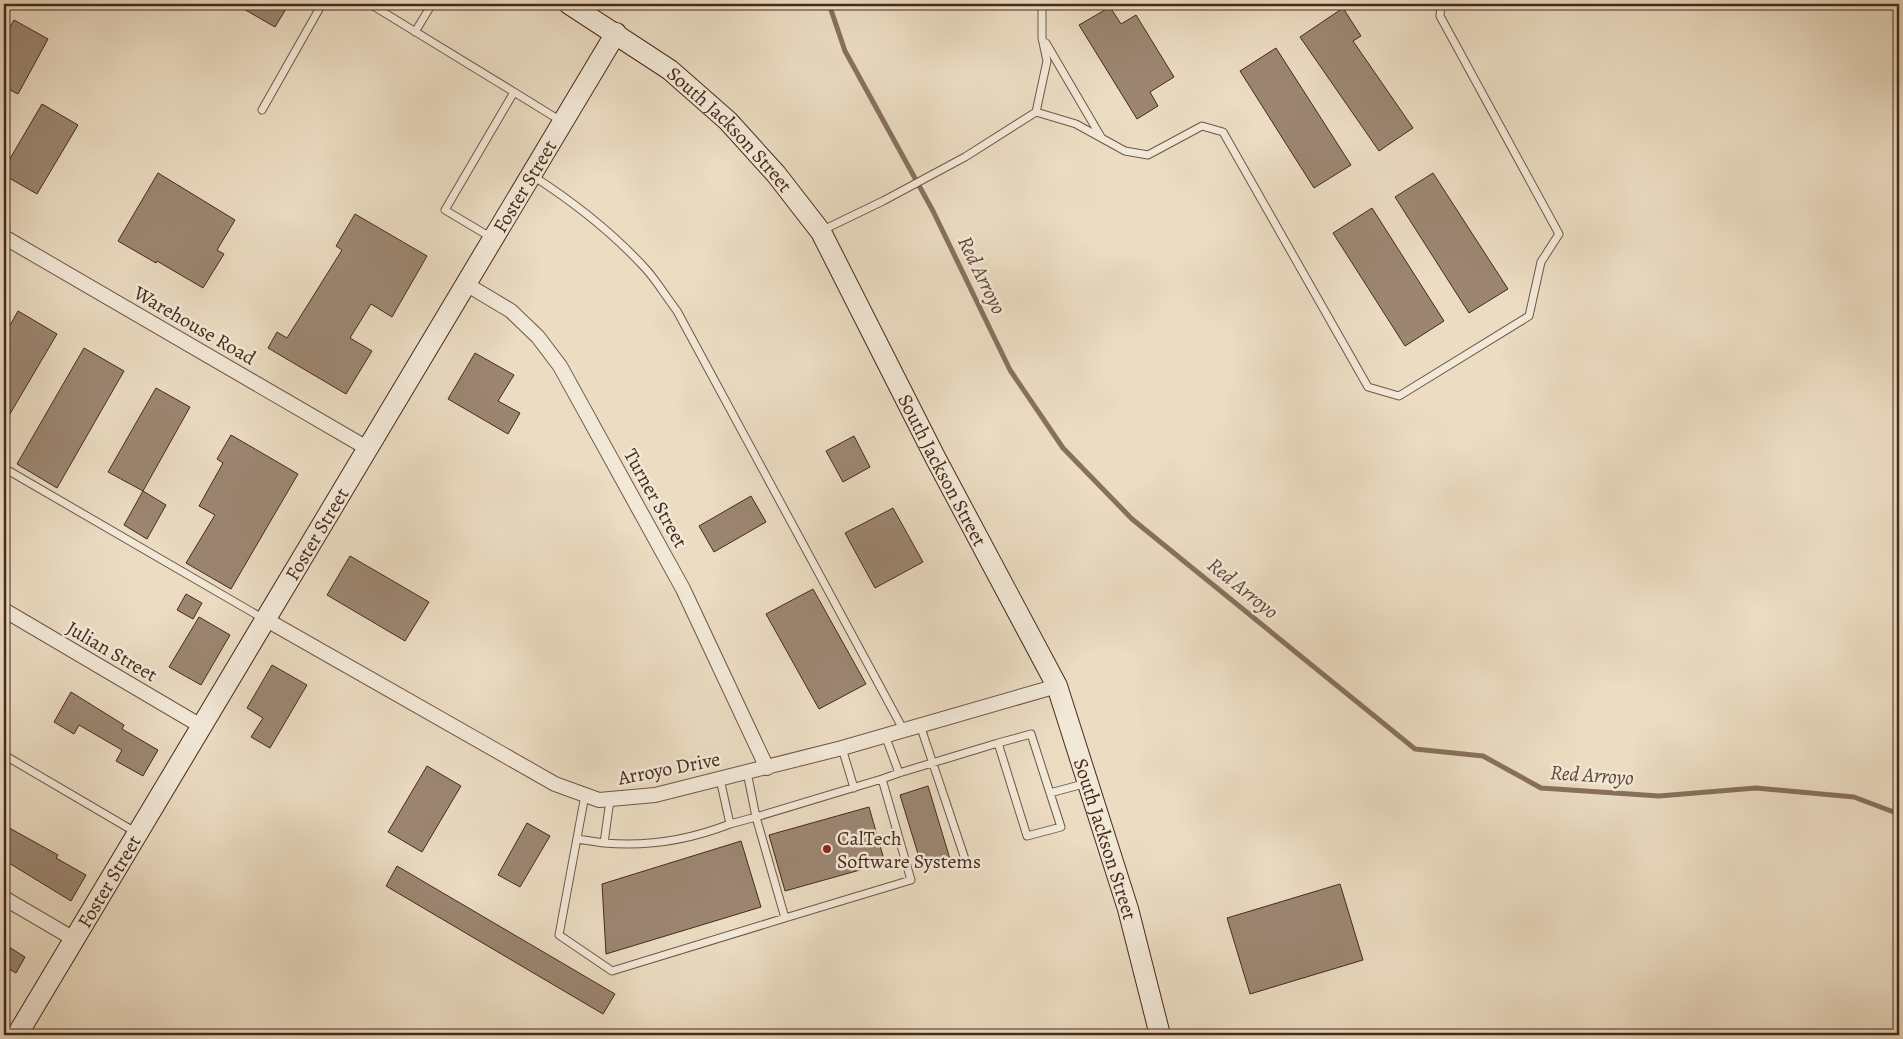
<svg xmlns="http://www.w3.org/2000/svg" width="1903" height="1039" viewBox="0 0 1903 1039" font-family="Alegreya,serif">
  <rect width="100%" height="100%" fill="#ebdcc2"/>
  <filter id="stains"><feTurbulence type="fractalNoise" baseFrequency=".004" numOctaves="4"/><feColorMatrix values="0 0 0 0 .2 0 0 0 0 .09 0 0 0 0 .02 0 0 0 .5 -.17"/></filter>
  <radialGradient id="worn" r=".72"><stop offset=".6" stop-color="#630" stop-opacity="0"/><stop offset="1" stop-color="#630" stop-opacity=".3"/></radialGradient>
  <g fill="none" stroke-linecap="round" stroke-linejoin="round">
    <path stroke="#88705d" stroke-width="5" d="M829,4L845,51L933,211L1010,370L1063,448L1132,519L1415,749L1483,756L1541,788L1659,796L1756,788L1854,797L1899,814"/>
  </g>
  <path fill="#9c8672" stroke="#47291b" d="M235,4H289L275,27Z
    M1110,7L1121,24L1136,15L1174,77L1150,92L1158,106L1137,119L1079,25Z
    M1343,8L1361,36L1353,41L1413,128L1379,151L1300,37Z
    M14,20L48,39L18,94L4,87V38Z
    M1276,48L1351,165L1314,188L1240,71Z
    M42,104L78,125L37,194L4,175V169Z
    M158,173L235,220L217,250L224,254L203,288L157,261L156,263L118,241Z
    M1433,173L1508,289L1469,313L1395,197Z
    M1372,208L1444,321L1405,346L1333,233Z
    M355,214L427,256L392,317L371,304L350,338L372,351L346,394L268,348L277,332L287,338L342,250L336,246Z
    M18,311L57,334L4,424V336Z
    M84,348L124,371L57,488L17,464Z
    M475,353L514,375L498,401L520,413L508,434L448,399Z
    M156,388L190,407L143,491L108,472Z
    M231,435L298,474L231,589L186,563L215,515L199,506L223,463L217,459Z
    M854,436L870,467L843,482L826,451Z
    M143,491L166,505L147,539L124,525Z
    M751,496L766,522L714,552L699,526Z
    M893,508L923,562L875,588L845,533Z
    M350,556L429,602L405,641L327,595Z
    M813,589L866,684L819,709L766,614Z
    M186,594L202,603L193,619L177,610Z
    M199,617L230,635L201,685L169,667Z
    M272,665L307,685L270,748L251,737L263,718L247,708Z
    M71,692L124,725L122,729L158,750L143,776L116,761L122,750L79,725L74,734L54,722Z
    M427,766L461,786L422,852L388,832Z
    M928,786L950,859L922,867L900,795Z
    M869,807L885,863L785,891L769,835Z
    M527,823L550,836L520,887L498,875Z
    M4,825L58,855L56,858L86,875L71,901L4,860Z
    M741,841L761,907L606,954L602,884Z
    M397,866L615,994L603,1014L386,886Z
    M1340,884L1363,960L1250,994L1227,918Z
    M4,944L25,957L16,973L4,966Z"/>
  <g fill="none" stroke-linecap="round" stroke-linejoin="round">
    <g stroke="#705645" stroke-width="9">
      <path id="lane" d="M370,4L514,92
        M415,32L432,4
        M1046,43L1101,137
        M262,110L322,4
        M1036,112L1076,124L1125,151L1148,155L1202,126L1223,132L1368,387L1399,396L1529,316L1541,262L1559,234L1440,16L1441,4
        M533,176C575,203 611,231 645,268C657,281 666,297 677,311L903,729
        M823,230L883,201L965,157L1036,112L1047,61L1042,38V4
        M492,238L445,210L514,92L561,121
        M4,468L264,619
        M920,725L966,862
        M885,735L899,773L998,743
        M842,748L854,788
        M4,755L137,833
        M882,779L756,817L785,918L911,880L882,779L899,773
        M1050,793L1031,734L998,743L1027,836L1061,827L1050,793L1087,783
        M585,795L559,935L612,971L785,918
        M610,800L604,843C648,847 689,840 730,824L720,779
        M730,824L756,817L747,772
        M577,839L604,843"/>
    </g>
    <g stroke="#705645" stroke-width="16">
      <path id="street" d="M4,237L367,448
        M466,284L511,311L538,337L560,366L683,589L767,768
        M4,610L201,726
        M265,619L555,784L599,800L655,795L842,748L1057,686
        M4,898L74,939"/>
    </g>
    <g stroke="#47291b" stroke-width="22">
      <g id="secondary">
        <path id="s1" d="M569,4L670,70L728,121L776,174L821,232L936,459L1057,686L1128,909L1160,1035"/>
        <path id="s2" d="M17,1035L616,33"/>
      </g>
    </g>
    <use href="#lane" stroke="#f2e8d7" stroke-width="7"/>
    <use href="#street" stroke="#f2e8d7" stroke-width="14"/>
    <use href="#secondary" stroke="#f2e8d7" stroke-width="20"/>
  </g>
  <circle fill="#8f2418" stroke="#f2e8d7" stroke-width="2" cx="827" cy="849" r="5"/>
  <g text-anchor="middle" stroke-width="5" stroke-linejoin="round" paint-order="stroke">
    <g font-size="20" fill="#47291b" stroke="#f2e8d7">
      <text dy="7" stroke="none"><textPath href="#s1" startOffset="205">South Jackson Street</textPath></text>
      <text dy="7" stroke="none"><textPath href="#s2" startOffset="989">Foster Street</textPath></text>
      <text transform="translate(195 325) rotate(30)" y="7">Warehouse Road</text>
      <text dy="7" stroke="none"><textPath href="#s1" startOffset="610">South Jackson Street</textPath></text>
      <text transform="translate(656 498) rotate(61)" y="7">Turner Street</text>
      <text dy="7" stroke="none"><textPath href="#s2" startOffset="584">Foster Street</textPath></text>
      <text transform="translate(112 651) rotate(30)" y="7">Julian Street</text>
      <text transform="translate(669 768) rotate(-11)" y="7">Arroyo Drive</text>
      <text dy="7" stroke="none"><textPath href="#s1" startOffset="1015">South Jackson Street</textPath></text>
      <text dy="7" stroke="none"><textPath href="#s2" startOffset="179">Foster Street</textPath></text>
    </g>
    <g font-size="20" fill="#47291b" stroke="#f2e8d7" text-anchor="start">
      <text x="837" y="845">CalTech<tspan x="837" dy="23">Software Systems</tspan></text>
    </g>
    <g font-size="21" font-style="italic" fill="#624636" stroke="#f2e8d7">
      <text transform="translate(982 275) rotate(64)" y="7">Red Arroyo</text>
      <text transform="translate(1243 588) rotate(39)" y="7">Red Arroyo</text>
      <text transform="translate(1592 775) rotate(4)" y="7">Red Arroyo</text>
    </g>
  </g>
  <rect width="1903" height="1039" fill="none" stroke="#ebdcc2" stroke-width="20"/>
  <rect x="5" y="5" width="1893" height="1029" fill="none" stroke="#47291b" stroke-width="2.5"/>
  <rect x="10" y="10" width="1883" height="1019" fill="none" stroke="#47291b"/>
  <rect width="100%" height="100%" filter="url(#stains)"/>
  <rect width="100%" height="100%" fill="url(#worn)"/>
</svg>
